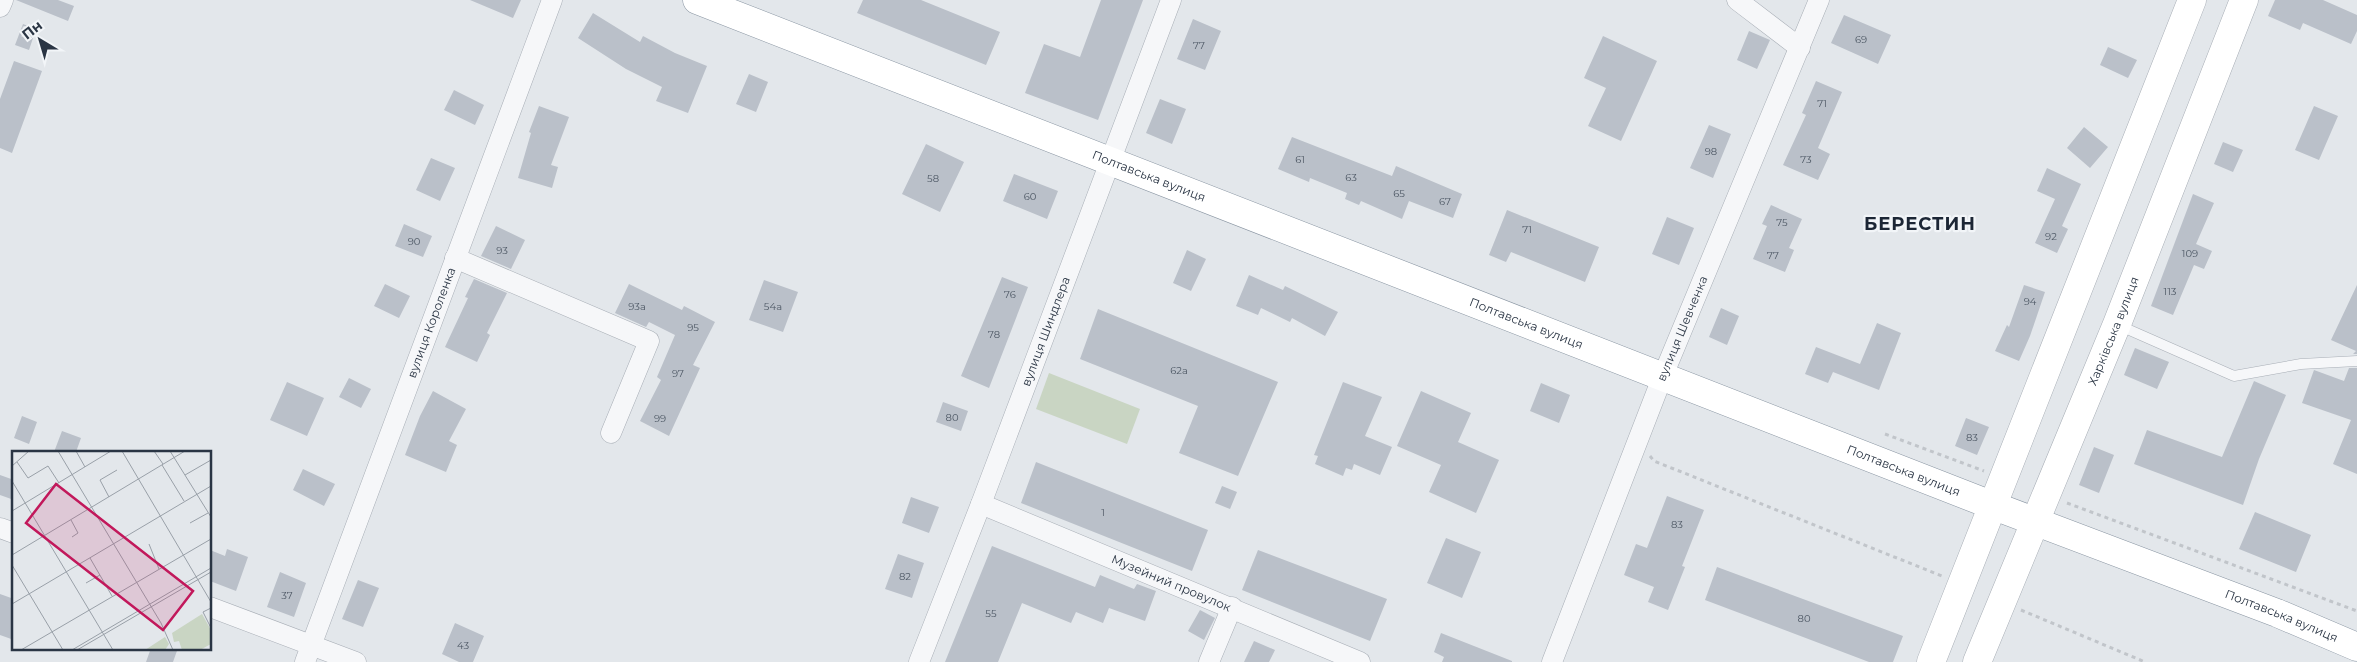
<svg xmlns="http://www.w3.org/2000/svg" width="2357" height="662" viewBox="0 0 2357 662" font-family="Montserrat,sans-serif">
  <rect width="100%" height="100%" fill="#e3e7eb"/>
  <path fill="#c9d5c3" d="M1049,373L1140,409L1127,444L1036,409Z"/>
  <path fill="#bac0c9" d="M16,0H58L74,6L68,21Z
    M470,0H521L513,18Z
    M863,0H921L1000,32L986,65L857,13Z
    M1101,0H1143L1098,120L1025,93L1044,44L1080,57Z
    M2275,0H2323L2357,15V31L2351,44L2303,23L2300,30L2268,16Z
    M593,13L640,42L643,36L675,53L707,66L688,113L656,101L662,87L626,69L578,38Z
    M1844,15L1891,35L1878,64L1831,43Z
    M1193,19L1221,31L1205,70L1177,59Z
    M23,24L36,29L29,50L15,45Z
    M1749,31L1770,40L1757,69L1737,60Z
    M1603,36L1657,61L1621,141L1588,126L1606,88L1584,78Z
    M2108,47L2137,60L2128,78L2100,65Z
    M14,61L42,71L12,153L0,148V99Z
    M749,74L768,82L756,112L736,104Z
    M1816,81L1842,92L1818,148L1830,154L1818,180L1783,165L1806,115L1802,113Z
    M454,90L484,105L475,125L444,110Z
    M1160,99L1186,109L1172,144L1146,133Z
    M539,106L569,117L551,165L558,167L552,188L518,178L531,133L529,132Z
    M2314,106L2338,116L2319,160L2295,150Z
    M1709,125L1731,134L1713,178L1690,168Z
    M2084,127L2108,147L2090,168L2067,148Z
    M1292,137L1392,176L1396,166L1462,194L1453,218L1409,201L1402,219L1361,201L1359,205L1345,199L1347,193L1310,178L1309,182L1278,169Z
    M2223,142L2243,150L2233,172L2214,164Z
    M926,144L964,162L940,212L902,194Z
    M431,158L455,168L440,201L416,190Z
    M2047,168L2081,184L2062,226L2068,229L2057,253L2035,243L2055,199L2037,191Z
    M1014,174L1058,191L1047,219L1003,201Z
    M2193,194L2214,203L2196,244L2212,251L2204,269L2194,265L2173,315L2151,306Z
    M1771,205L1802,219L1789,248L1794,250L1785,272L1753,259L1767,226L1762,224Z
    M1507,210L1599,247L1585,282L1511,252L1506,262L1489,255Z
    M1667,217L1694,228L1679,265L1652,254Z
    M404,224L432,236L423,257L395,246Z
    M496,226L525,240L511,269L481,256Z
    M1187,250L1206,259L1191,291L1173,283Z
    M1249,275L1283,290L1285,286L1338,312L1325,336L1292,318L1290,322L1261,308L1258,315L1236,306Z
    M1002,277L1028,287L989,388L961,376Z
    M474,279L507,293L487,333L490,335L477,362L445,347L468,298L465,297Z
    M764,280L798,292L783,332L749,320Z
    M385,284L410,296L399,318L374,306Z
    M629,284L682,310L684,306L715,322L693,365L700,368L669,436L640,421L661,380L657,377L675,335L649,322L646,327L615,313Z
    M2024,285L2045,292L2030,336L2019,361L1995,351L2007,325L2009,327Z
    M2357,285V354H2353L2356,351L2331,340Z
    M1721,308L1739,316L1727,345L1709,337Z
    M1098,309L1278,382L1238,476L1179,453L1198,406L1080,359Z
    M1877,323L1901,333L1879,390L1833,372L1828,383L1805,374L1816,347L1860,364Z
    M2135,348L2169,362L2157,389L2124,375Z
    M2349,368H2357V474L2333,464L2351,420L2302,403L2314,370L2344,381Z
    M349,378L371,389L361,408L339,397Z
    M2254,381L2286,395L2259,459L2243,505L2134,464L2147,430L2222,457Z
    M287,382L324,398L307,436L270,420Z
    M1343,382L1382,397L1365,436L1392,447L1380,475L1354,464L1352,470L1346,468L1343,476L1315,464L1318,456L1314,455Z
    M1541,383L1570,395L1559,423L1530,411Z
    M433,391L466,409L449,441L457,445L446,472L405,455L420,416Z
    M1421,391L1471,413L1458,442L1499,460L1476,513L1429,492L1441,465L1397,446Z
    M943,402L968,411L961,431L936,422Z
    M22,416L37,422L29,444L14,438Z
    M1966,418L1989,427L1977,455L1955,446Z
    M62,431L81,438L76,452H54Z
    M2094,447L2114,455L2099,493L2079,485Z
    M1036,462L1208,530L1192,571L1021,503Z
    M303,469L335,484L324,506L293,490Z
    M0,475L14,480V500L0,495Z
    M1222,486L1237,492L1230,509L1215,503Z
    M1667,496L1704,510L1682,566L1685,567L1668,610L1648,602L1654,587L1624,575L1636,544L1647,548Z
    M911,497L939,507L929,533L902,523Z
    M2255,512L2311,535L2296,572L2239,549Z
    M1446,538L1481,552L1462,598L1427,583Z
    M992,546L1095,587L1100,575L1134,589L1137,584L1156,591L1145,621L1109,608L1103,623L1076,612L1071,623L1022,603L998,662H945Z
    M227,549L248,557L236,591L210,581V550L225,556Z
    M1258,550L1387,599L1370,641L1242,590Z
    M898,554L924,563L912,598L885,589Z
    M1717,567L1903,636L1893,662H1869L1705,600Z
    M280,572L306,583L294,617L267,607Z
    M358,580L379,588L363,627L342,619Z
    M0,594L14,599V640L0,635Z
    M1200,610L1215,618L1204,640L1188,631Z
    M455,623L484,636L473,662H459L442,654Z
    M1441,633L1512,661V662H1442L1444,657L1434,652Z
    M1254,641L1275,650L1269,662H1244Z
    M151,648H178L173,662H146Z"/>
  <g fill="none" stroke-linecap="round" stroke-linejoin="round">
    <g stroke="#a8aeb6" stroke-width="11">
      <path id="lane" d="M2118,325L2234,376L2301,364L2357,361"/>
    </g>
    <g stroke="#a8aeb6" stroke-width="21">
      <g id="street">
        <path d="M1737,0L1800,48"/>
        <path d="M0,7L3,0"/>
        <path d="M455,258L649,341L611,433"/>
        <path id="s1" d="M981,504L1360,662"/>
        <path d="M0,528L14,533"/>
        <path d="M210,607L356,662"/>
        <path id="s2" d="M305,662L552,0"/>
        <path id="s3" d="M919,662L981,504L1171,0"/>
        <path d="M1209,662L1232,607"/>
        <path id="s4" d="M1552,662L1662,378L1819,0"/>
      </g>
    </g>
    <g stroke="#a8aeb6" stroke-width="29">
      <g id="secondary">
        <path d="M1931,662L2192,0"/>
        <path id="s5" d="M1977,662L2117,324L2244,0"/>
      </g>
    </g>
    <g stroke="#8995a2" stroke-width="29">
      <g id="highway">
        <path id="s6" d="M697,0L1994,506L2277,613L2357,647"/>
      </g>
    </g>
    <path stroke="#c1c5ca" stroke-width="3" stroke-dasharray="4 4" stroke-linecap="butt" d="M1885,434L1984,471
      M1650,456L1654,461L1942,576
      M2067,503L2357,611
      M2021,610L2145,662"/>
    <use href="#lane" stroke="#f6f7f9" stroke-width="10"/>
    <use href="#street" stroke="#f6f7f9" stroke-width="20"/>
    <use href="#secondary" stroke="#fff" stroke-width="28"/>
    <use href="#highway" stroke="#fff" stroke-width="28"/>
  </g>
  <g text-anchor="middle" stroke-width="4.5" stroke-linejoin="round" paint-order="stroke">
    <g font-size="10" fill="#4e5865">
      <text x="1861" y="43">69</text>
      <text x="1199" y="49">77</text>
      <text x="1822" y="107">71</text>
      <text x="1711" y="155">98</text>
      <text x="1300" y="163">61</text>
      <text x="1806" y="163">73</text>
      <text x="1351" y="181">63</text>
      <text x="933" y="182">58</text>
      <text x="1399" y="197">65</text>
      <text x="1030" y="200">60</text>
      <text x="1445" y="205">67</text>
      <text x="1782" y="226">75</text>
      <text x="1527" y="233">71</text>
      <text x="2051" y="240">92</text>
      <text x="414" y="245">90</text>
      <text x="502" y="254">93</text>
      <text x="2190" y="257">109</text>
      <text x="1773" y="259">77</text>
      <text x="2170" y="295">113</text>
      <text x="1010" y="298">76</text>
      <text x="2030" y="305">94</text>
      <text x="637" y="310">93а</text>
      <text x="773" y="310">54а</text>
      <text x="693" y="331">95</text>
      <text x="994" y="338">78</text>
      <text x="1179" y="374">62а</text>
      <text x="678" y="377">97</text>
      <text x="952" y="421">80</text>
      <text x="660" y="422">99</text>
      <text x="1972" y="441">83</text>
      <text x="1103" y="516">1</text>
      <text x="1677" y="528">83</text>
      <text x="905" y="580">82</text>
      <text x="287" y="599">37</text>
      <text x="991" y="617">55</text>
      <text x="1804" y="622">80</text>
      <text x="463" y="649">43</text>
    </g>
    <g font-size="12" fill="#2a3544" stroke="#f2f5f8">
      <text dy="4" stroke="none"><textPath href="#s6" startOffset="485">Полтавська вулиця</textPath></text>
      <text dy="4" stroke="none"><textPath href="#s2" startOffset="362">вулиця Короленка</textPath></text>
      <text dy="4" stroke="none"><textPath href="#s6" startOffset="890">Полтавська вулиця</textPath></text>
      <text dy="4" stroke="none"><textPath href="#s4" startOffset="358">вулиця Шевченка</textPath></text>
      <text dy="4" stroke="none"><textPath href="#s3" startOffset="354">вулиця Шиндлера</textPath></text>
      <text dy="4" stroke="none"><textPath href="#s5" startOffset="358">Харківська вулиця</textPath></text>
      <text dy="4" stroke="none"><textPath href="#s6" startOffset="1295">Полтавська вулиця</textPath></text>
      <text dy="4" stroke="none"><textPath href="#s1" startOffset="206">Музейний провулок</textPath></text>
      <text dy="4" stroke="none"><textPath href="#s6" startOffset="1700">Полтавська вулиця</textPath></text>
    </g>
    <g font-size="18" font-weight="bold" letter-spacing="1" fill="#1c2635" stroke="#f2f5f8">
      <text x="1920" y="230">БЕРЕСТИН</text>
    </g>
  </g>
  <g transform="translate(12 451)">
    <rect width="199" height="199" fill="#e3e7eb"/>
    <path d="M190,163L199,179V193L188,199H170L167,190L162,191L160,182ZM153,186L157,193L153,199H133Z" fill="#c9d5c3"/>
    <path fill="none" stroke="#99a0a8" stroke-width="1" d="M46,0L149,172L161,199M64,0L73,16M110,0L199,151M142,0L151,13M158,0L199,66M5,11L16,27L36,15L47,32M150,14L172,50M0,15L17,0M173,24L199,9M0,30L101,199M97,46L88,29L105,19M0,60L99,0M59,69L66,82L60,86M178,72L196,62M137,93L147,118M0,104L173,0M78,107L100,145M0,114L51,199M74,132L88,124M0,153L199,35M199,157L191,161L199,177M9,199L199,88M60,199L199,117M65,199L199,121"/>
    <path fill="#c2185b" fill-opacity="0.15" stroke="#c2185b" stroke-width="2.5" d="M44,33L181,140L151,179L14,72Z"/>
    <rect width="199" height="199" fill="none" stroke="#2a3544" stroke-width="2.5"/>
  </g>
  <g transform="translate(40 40) rotate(322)" stroke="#f2f5f8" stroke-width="4" paint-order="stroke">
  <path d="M0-4L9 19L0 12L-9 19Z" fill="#2a3544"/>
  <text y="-8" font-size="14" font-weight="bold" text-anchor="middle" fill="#2a3544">Пн</text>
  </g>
</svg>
